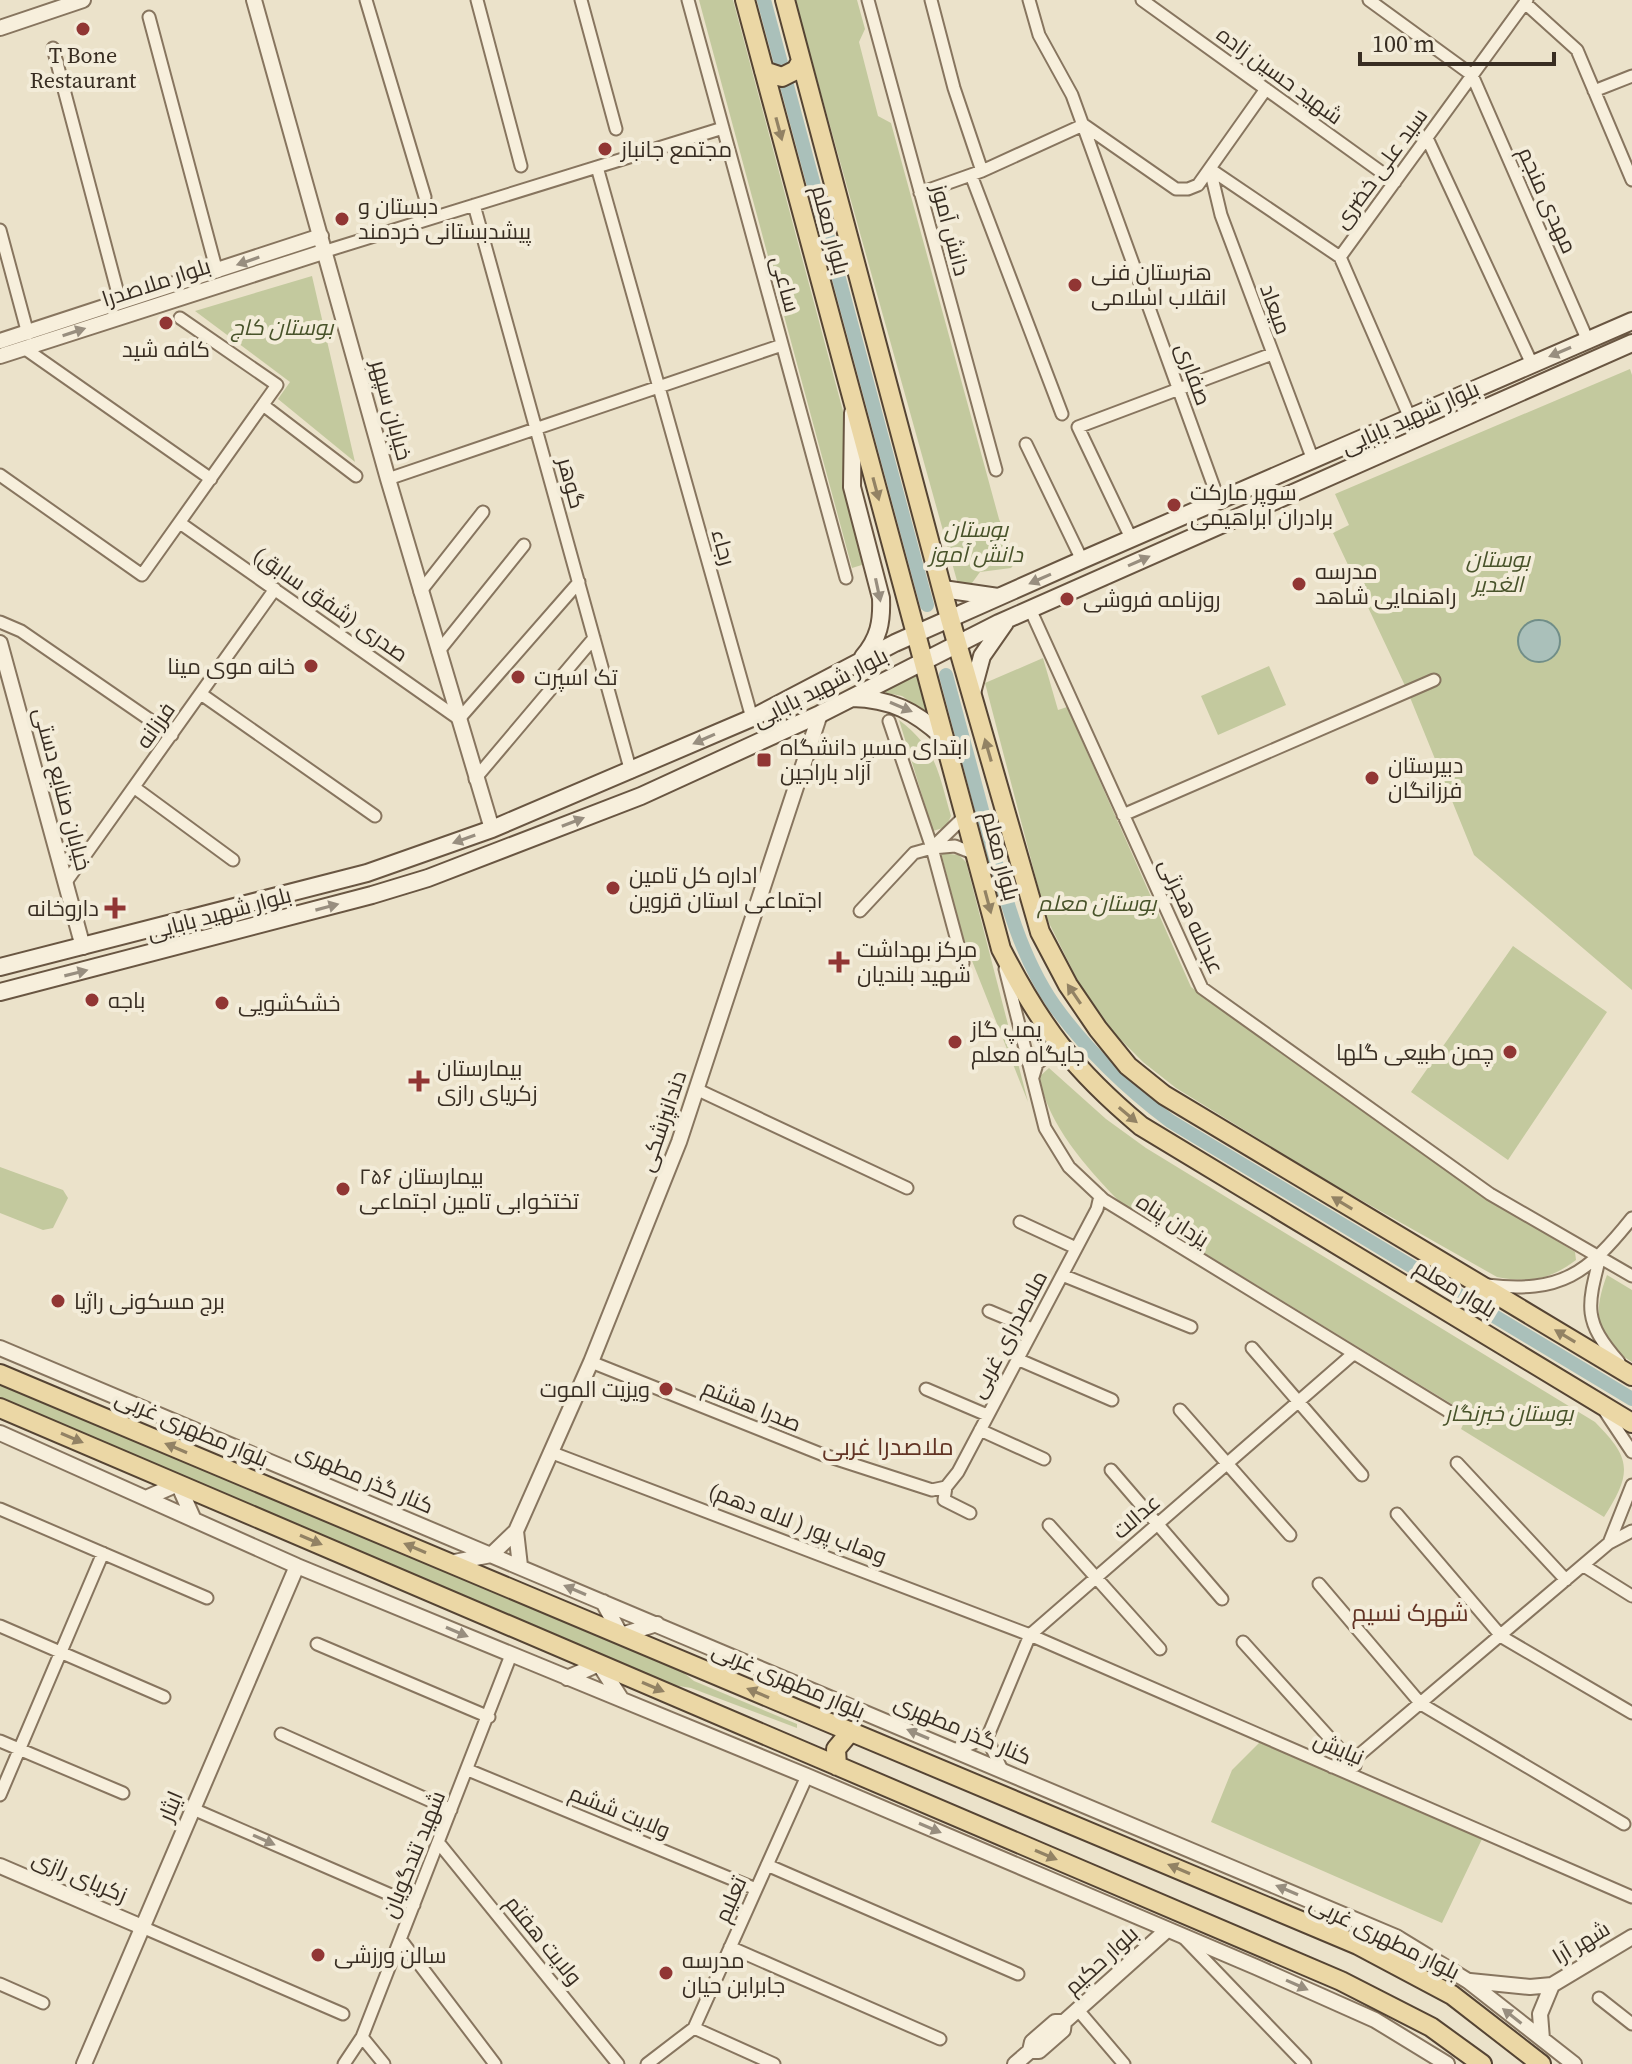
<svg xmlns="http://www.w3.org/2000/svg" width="1632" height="2064" viewBox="0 0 1632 2064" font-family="'Source Serif 4',Cairo,serif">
  <rect width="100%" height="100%" fill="#ebe2ca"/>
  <path fill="#c3c99e" d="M699,0H733L847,426L842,484L865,564L852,568Z
    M795,0H857L865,29L859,42L878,116L891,123L999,519L1017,561L1011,568L980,572L972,583L959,588Z
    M312,276L355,462L278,399L290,382L195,311Z
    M1630,369L1632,375V990L1474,855L1407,690L1333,533L1349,525L1335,494Z
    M1043,658L1058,710L1067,707L1191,987L1478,1192L1575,1252L1576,1260C1550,1280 1528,1283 1497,1277L1329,1182L1176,1088L1143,1062L1115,1034L1079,983L1046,917L985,683Z
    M1269,666L1286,705L1218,735L1201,696Z
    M916,673L928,714L902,696L882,692Z
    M899,720C937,749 938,772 951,816L946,827L933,831Z
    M941,853L959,855L966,862L1028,1102L963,938Z
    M1513,946L1607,1012L1508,1160L1411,1092Z
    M1049,1068L1106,1119L1146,1148L1595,1422C1632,1459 1632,1473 1604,1517L1461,1429L1468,1414L1119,1201C1085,1166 1049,1126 1039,1077Z
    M0,1167L63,1190L68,1198L53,1228L43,1230L0,1213Z
    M1607,1275L1632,1290V1362C1594,1339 1593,1312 1607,1275Z
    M0,1383L675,1666L694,1681L797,1724V1728L691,1688L667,1684L0,1397Z
    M1260,1742L1482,1839L1442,1923L1211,1822L1232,1770Z"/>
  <path fill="#aac0ba" stroke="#718e88" stroke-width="2" d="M1518 641a21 21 0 1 1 42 0a21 21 0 1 1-42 0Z"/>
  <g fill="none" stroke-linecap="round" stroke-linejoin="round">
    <path stroke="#aac0ba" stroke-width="14" d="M764,0L927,605
      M946,675C960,726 973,778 987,829C1003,889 1018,953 1054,1005C1087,1051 1125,1087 1170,1121L1632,1399"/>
    <g stroke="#87755f" stroke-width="15">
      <path id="minor" d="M366,0L425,197
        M477,0L521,166
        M581,0L616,129
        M688,0L846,578
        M868,0L996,470
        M931,0L954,88L982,171
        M1029,0L1039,35L1072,95L1219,501
        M1142,0L1395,182
        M1369,0L1472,75L1588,341
        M1525,3L1577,50L1632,180
        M149,17L217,272
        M53,48L120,301
        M1594,91L1632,76
        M1084,125L1176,189H1188L1198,185L1266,89
        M1427,138L1532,364
        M597,167L752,718
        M1210,169L1221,215L1313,460
        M1210,169L1340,257
        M971,175L1062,414
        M920,193L982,171L1083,125
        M474,205L631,772
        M0,230L28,334
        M326,251L723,128
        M24,348L211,479
        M263,405L356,476
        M1410,418L1340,257L1527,0
        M1026,444L1082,560
        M0,475L142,575L277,385L180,318
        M388,479L782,345
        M180,523L459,719L579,582
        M1131,538L1078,427L1272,354
        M420,592L483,512
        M1030,609L1202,988L1490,1194L1632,1276
        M0,622L21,631L172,735
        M438,652L524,545
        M201,694L375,816
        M889,721L932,848L963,963
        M475,779L594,638
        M135,788L233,860
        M1123,815L1434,680
        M965,816L932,848L955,846L975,854
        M66,882L275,589
        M860,911L914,853L932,848
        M1005,969L1045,1128L1069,1167L1104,1200L1458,1417
        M1033,1077L1037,1064L1048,1055L1069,1060
        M696,1089L907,1188
        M1020,1222L1076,1248
        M1600,1257C1587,1307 1583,1321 1619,1362
        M1062,1275L1191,1327
        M1487,1285C1561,1294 1588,1273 1632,1218
        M989,1311L1032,1329
        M1252,1348L1362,1475
        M1017,1359L1112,1400
        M591,1362L821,1454L932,1490L946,1487
        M926,1389L987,1415
        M1180,1410L1290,1535
        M1606,1413L1632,1452
        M980,1430L1044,1459
        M550,1452L1030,1635L1632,1897
        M1457,1463L1566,1580
        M1111,1470L1222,1599
        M946,1487L958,1472L1097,1209L1100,1196
        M946,1487L944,1500L970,1513
        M0,1509L207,1598
        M1397,1514L1502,1637L1632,1713
        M1049,1525L1160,1649
        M1609,1543L1632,1531
        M1584,1566L1632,1596
        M1319,1584L1421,1704L1624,1824
        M0,1626L164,1697
        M1243,1642L1355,1766
        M317,1644L489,1717
        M281,1734L451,1810
        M987,1738L1030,1635L1353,1354
        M987,1738L1002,1770
        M0,1741L123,1793
        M954,1750L987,1738
        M1332,1767L1352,1761L1609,1543L1632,1485
        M468,1770L756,1889
        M0,1795L103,1553
        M193,1809L414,1905
        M438,1842L618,2064
        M767,1865L1018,1974
        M142,1927L343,2014
        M1183,1937L1305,2064
        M401,1940L495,2064
        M730,1947L940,2039
        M0,1984L43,2003
        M1599,1998L1632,2024
        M1078,2010L1124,2064
        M694,2028L774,2064
        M362,2037L384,2064
        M344,2064L362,2037L511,1655
        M647,2064L694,2028L807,1776"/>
    </g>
    <g stroke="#87755f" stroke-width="18">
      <path id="tertiary" d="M254,0L388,479L492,829
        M0,28L83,0
        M0,341L321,236
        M0,356L326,251
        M0,643L83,947
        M0,1348L1396,1937L1468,1981L1574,2064
        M0,1433L297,1566L807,1776L1256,1967L1375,2020L1447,2064
        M146,1498L178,1484L194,1520
        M516,1531L520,1566
        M449,1563L491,1555L516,1531L591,1362L679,1142L820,714
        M603,1602L621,1635L657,1624
        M567,1678L599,1664L622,1700
        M0,1866L142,1927
        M1470,1981L1530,1987L1552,1985L1632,1937
        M1542,2039L1540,2014L1552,1985
        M1030,2051L1032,2042L1055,2022H1064
        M84,2064L297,1566
        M1015,2064L1030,2051H1039L1063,2030L1064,2022L1167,1930"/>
    </g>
    <g stroke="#695642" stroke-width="20">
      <path id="secondary" d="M853,413L852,487L881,598C882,622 879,638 863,657
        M943,589L998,597
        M972,693L982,656L1005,623
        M852,698C891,699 915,711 943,737
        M0,967L367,873L492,829L752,718L895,643L1082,560L1632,321
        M0,992L372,895L428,878L641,796L820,714L999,623L1632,343"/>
    </g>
    <g stroke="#543" stroke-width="22">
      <path id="primary" d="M745,0L1001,949C1041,1027 1074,1070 1141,1126L1632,1423
        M785,0L950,619L1040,932L1068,985L1098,1029L1128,1066L1164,1095L1632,1376
        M764,71L782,77L796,70L801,61
        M0,1374L1358,1945L1452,1995L1541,2064
        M0,1408L1341,1981L1431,2027L1482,2064
        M837,1766L836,1749L851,1731"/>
    </g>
    <use href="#minor" stroke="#f7efdc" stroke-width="11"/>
    <use href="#tertiary" stroke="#f7efdc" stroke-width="14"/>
    <use href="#secondary" stroke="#f7efdc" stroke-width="16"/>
    <use href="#primary" stroke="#ebd7a5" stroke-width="18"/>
  </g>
  <defs><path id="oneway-solid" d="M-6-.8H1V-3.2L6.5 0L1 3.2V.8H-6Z" transform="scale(2)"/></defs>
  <g fill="#928264">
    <use href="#oneway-solid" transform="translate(779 129) rotate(75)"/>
    <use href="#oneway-solid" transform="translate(876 489) rotate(75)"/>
    <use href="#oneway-solid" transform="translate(988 750) rotate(-106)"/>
    <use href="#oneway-solid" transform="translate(988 902) rotate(75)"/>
    <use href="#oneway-solid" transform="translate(1074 994) rotate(-124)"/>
    <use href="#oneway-solid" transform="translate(1128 1115) rotate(40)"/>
    <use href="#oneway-solid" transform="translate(1342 1203) rotate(-149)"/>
    <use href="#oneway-solid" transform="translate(1565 1336) rotate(-149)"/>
    <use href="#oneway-solid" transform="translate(72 1438) rotate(23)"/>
    <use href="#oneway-solid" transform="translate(176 1448) rotate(-157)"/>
    <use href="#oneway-solid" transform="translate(311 1540) rotate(23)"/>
    <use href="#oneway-solid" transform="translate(415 1548) rotate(-157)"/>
    <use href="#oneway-solid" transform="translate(653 1687) rotate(23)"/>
    <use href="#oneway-solid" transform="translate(758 1693) rotate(-157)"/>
    <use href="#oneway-solid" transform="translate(1046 1855) rotate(23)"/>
    <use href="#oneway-solid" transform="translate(1179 1869) rotate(-157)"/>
  </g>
  <g fill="#988e7f">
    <use href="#oneway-solid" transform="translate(248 261) rotate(161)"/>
    <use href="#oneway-solid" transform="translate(74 332) rotate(-18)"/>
    <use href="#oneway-solid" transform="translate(1560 352) rotate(157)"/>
    <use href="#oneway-solid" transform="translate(1139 561) rotate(-24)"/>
    <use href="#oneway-solid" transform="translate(1040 579) rotate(156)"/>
    <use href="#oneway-solid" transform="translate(878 590) rotate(78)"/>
    <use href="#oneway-solid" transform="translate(901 707) rotate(23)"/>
    <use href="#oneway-solid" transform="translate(704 739) rotate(156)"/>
    <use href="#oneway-solid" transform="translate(573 822) rotate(-21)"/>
    <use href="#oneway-solid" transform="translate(464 839) rotate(160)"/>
    <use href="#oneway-solid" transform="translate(327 907) rotate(-15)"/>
    <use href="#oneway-solid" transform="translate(76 973) rotate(-14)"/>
    <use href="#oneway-solid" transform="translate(575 1590) rotate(-157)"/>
    <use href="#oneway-solid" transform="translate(457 1632) rotate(23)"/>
    <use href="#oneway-solid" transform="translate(918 1734) rotate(-157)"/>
    <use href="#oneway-solid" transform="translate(930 1828) rotate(23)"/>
    <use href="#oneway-solid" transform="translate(264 1840) rotate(24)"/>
    <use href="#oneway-solid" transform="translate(1287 1890) rotate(-157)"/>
    <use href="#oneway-solid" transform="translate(1297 1985) rotate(24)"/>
    <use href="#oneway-solid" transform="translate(1512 2016) rotate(-142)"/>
  </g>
  <g fill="#913634" stroke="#f3ecd9" stroke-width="3">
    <circle cx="83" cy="29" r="8"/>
    <circle cx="605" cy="149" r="8"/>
    <circle cx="342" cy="219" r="8"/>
    <circle cx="1075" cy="285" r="8"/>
    <circle cx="166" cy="323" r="8"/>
    <circle cx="1174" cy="505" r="8"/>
    <circle cx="1299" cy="584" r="8"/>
    <circle cx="1067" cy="599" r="8"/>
    <circle cx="311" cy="666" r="8"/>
    <circle cx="518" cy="677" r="8"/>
    <rect x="756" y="752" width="16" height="16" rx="4"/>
    <circle cx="1372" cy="778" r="8"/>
    <circle cx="613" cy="888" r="8"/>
    <path d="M111 896h8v8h8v8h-8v8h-8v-8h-8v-8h8z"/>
    <path d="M835 950h8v8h8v8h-8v8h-8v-8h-8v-8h8z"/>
    <circle cx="92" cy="1000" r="8"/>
    <circle cx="222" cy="1003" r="8"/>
    <circle cx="955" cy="1042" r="8"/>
    <circle cx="1510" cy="1052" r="8"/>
    <path d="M415 1069h8v8h8v8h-8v8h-8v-8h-8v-8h8z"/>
    <circle cx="343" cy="1189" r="8"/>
    <circle cx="58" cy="1301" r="8"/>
    <circle cx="666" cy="1389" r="8"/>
    <circle cx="318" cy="1955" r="8"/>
    <circle cx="666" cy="1973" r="8"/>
  </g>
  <g text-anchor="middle" stroke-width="8" stroke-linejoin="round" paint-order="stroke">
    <g font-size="22" fill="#382d22" stroke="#f3ecd9" text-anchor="start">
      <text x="83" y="63" text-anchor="middle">T Bone<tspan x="83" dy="25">Restaurant</tspan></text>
      <text x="621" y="157">مجتمع جانباز</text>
      <text x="358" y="214">دبستان و<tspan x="358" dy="25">پیشدبستانی خردمند</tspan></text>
      <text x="1091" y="280">هنرستان فنی<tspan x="1091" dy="25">انقلاب اسلامی</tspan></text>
      <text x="166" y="357" text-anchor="middle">کافه شید</text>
      <text x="1190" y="500">سوپر مارکت<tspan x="1190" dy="25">برادران ابراهیمی</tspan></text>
      <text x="1315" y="579">مدرسه<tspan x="1315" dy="25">راهنمایی شاهد</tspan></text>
      <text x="1083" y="607">روزنامه فروشی</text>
      <text x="295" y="674" text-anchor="end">خانه موی مینا</text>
      <text x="534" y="685">تک اسپرت</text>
      <text x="780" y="755">ابتدای مسیر دانشگاه<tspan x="780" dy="25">آزاد باراجین</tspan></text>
      <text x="1388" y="773">دبیرستان<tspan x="1388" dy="25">فرزانگان</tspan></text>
      <text x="629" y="883">اداره کل تامین<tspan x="629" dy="25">اجتماعی استان قزوین</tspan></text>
      <text x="99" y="916" text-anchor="end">داروخانه</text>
      <text x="857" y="957">مرکز بهداشت<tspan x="857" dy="25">شهید بلندیان</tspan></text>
      <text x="108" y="1008">باجه</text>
      <text x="238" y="1011">خشکشویی</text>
      <text x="971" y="1037">پمپ گاز<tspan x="971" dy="25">جایگاه معلم</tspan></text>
      <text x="1494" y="1060" text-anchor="end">چمن طبیعی گلها</text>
      <text x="437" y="1076">بیمارستان<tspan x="437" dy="25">زکریای رازی</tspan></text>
      <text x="359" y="1184">بیمارستان ۲۵۶<tspan x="359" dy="25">تختخوابی تامین اجتماعی</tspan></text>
      <text x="74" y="1309">برج مسکونی راژیا</text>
      <text x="650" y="1397" text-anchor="end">ویزیت الموت</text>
      <text x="334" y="1963">سالن ورزشی</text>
      <text x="682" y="1968">مدرسه<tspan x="682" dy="25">جابرابن حیان</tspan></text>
    </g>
    <g font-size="22" fill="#382d22" stroke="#f3ecd9">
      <text transform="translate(1280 75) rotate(36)" y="8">شهید حسین زاده</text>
      <text transform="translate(1380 168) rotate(-54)" y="8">سید علی خضری</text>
      <text transform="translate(1548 200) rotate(66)" y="8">مهدی منجم</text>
      <text transform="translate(831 230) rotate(75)" y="8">بلوار معلم</text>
      <text transform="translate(951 230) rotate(75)" y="8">دانش آموز</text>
      <text transform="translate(156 282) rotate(-18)" y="8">بلوار ملاصدرا</text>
      <text transform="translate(786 284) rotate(75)" y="8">ساعی</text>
      <text transform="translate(1276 309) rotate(70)" y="8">میعاد</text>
      <text transform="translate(1194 374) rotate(70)" y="8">صفاری</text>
      <text transform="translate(392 410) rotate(75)" y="8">خیابان سپهر</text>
      <text transform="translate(1410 417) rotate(-24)" y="8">بلوار شهید بابایی</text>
      <text transform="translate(572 483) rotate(75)" y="8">گوهر</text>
      <text transform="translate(724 547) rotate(74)" y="8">رجاء</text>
      <text transform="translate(331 604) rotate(35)" y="8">صدری (شفق سابق)</text>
      <text transform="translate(820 687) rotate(-27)" y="8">بلوار شهید بابایی</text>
      <text transform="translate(155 725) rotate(-55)" y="8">فرزانه</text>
      <text transform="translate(63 789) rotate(75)" y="8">خیابان صنایع دستی</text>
      <text transform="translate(1001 856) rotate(75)" y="8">بلوار معلم</text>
      <text transform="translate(219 913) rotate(-15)" y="8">بلوار شهید بابایی</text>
      <text transform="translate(1192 916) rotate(65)" y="8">عبدلله هجرتی</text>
      <text transform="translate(662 1121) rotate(-71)" y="8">دندانپزشکی</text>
      <text transform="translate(1173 1220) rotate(32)" y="8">یزدان پناه</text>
      <text transform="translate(1456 1288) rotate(31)" y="8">بلوار معلم</text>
      <text transform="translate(1008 1334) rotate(-62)" y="8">ملاصدرای غربی</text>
      <text transform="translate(752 1405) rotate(22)" y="8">صدرا هشتم</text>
      <text transform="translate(192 1428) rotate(23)" y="8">بلوار مطهری غربی</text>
      <text transform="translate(365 1478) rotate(23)" y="8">کنار گذر مطهری</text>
      <text transform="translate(1136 1516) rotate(-41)" y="8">عدالت</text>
      <text transform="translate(798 1523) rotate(21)" y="8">وهاب پور ( لاله دهم)</text>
      <text transform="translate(789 1680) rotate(23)" y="8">بلوار مطهری غربی</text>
      <text transform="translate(963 1729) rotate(23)" y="8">کنار گذر مطهری</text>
      <text transform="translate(1339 1748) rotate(23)" y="8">نيايش</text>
      <text transform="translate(170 1806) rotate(-67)" y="8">ایثار</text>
      <text transform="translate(620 1811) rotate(22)" y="8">ولایت ششم</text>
      <text transform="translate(413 1854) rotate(-68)" y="8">شهید تندگویان</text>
      <text transform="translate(80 1876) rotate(23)" y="8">زکریای رازی</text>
      <text transform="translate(730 1899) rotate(-66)" y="8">تعلیم</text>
      <text transform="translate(1385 1937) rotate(26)" y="8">بلوار مطهری غربی</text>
      <text transform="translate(544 1940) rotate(51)" y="8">ولایت هفتم</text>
      <text transform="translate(1581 1942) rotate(-31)" y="8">شهر آرا</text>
      <text transform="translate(1101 1960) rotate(-42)" y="8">بلوار حکیم</text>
    </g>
    <g font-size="22" font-style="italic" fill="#48532a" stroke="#f3ecd9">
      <text x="282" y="335">بوستان کاج</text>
      <text x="976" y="537">بوستان<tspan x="976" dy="25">دانش آموز</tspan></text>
      <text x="1498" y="567">بوستان<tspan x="1498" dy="25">الغدیر</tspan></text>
      <text x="1097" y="911">بوستان معلم</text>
      <text x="1509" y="1421">بوستان خبرنگار</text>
    </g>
    <g font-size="24" fill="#623324" stroke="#f3ecd9">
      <text x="888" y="1455">ملاصدرا غربی</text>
      <text x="1410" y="1621">شهرک نسیم</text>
    </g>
  </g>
  <path d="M1360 52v12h194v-12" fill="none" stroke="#382d22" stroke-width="4"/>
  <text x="1372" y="52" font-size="24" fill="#382d22" stroke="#f3ecd9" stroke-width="6" paint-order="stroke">100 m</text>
</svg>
